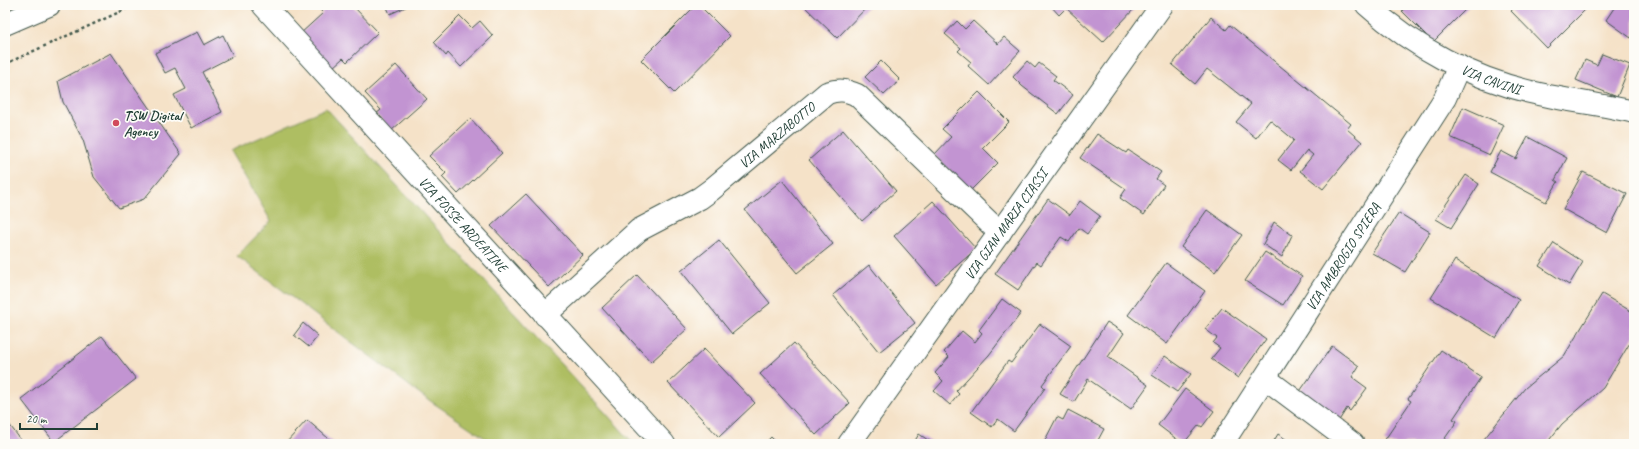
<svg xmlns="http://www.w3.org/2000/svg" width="1639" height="449" viewBox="0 0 1639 449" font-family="Caveat,sans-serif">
  <rect width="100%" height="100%" fill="#fdfcf7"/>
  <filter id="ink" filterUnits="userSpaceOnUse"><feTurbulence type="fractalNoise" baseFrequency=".025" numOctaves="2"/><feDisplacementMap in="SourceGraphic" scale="8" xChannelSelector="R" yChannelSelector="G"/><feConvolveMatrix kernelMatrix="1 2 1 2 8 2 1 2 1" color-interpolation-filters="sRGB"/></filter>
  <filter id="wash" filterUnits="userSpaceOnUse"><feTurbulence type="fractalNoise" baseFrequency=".012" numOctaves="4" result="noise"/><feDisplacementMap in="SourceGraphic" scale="16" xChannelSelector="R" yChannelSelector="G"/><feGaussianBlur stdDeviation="0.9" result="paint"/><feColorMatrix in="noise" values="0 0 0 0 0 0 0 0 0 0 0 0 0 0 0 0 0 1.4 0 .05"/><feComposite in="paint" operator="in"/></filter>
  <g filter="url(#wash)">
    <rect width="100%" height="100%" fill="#f5e2c8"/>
    <path fill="#aebe62" stroke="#667e4b" d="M326,108L634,444H494L423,396L237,256L271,221L230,151Z"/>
    <g id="blocks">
      <path fill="#c294d2" d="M315,5H352L378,32L347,62L343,58L332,68L300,34L323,13Z
        M386,5H410L390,14Z
        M696,5H699L730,36L674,93L641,60Z
        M803,5H869L837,38Z
        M1050,5H1129L1134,9L1103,42L1066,8L1059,15Z
        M1408,5H1470L1433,42L1402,11Z
        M1517,5H1590L1547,48L1511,11Z
        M1616,5H1634V33L1631,38L1606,20Z
        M460,16L472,28L480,21L493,36L461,67L448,53L446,56L434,42Z
        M1211,17L1226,30L1230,25L1351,124L1347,129L1362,142L1323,189L1300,171L1313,155L1307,150L1291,170L1278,160L1294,140L1270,120L1256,138L1236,122L1251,104L1207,69L1195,84L1172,65Z
        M957,21L965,29L973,21L998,44L1004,37L1020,51L989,85L968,66L971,62L958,51L961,48L945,34Z
        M197,32L204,45L223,35L233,56L202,72L222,112L191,128L174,95L186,89L175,68L165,73L155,53Z
        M111,53L181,154L144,199L119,208L94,177L83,140L63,102L58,81Z
        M1602,54L1630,65L1617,97L1576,80L1585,60L1597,65Z
        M881,61L900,80L884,95L865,77Z
        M1027,61L1035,68L1039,63L1056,76L1053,80L1073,95L1058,114L1022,86L1013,77Z
        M396,65L427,99L391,131L376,114L381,110L365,93Z
        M979,92L1009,122L983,148L998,163L970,191L934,155L951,137L942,129Z
        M1463,107L1504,125L1490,155L1450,137Z
        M470,118L502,153L458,194L442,177L446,173L429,156Z
        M843,130L896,191L862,221L809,160Z
        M1097,134L1126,153L1128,150L1161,172L1156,179L1164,185L1144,215L1120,198L1126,189L1080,158Z
        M1528,137L1567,158L1555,180L1558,182L1546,202L1490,172L1501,151L1516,159Z
        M1583,172L1627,194L1607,233L1563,209Z
        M1466,175L1479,184L1451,228L1436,219Z
        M782,180L833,244L797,273L745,210Z
        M526,194L583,255L549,287L491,226Z
        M1048,199L1070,215L1080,201L1100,216L1087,234L1079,228L1069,242L1061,237L1041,265L1037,262L1018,290L995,274Z
        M933,201L976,249L936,284L894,236Z
        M1207,210L1242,235L1215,272L1181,247Z
        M1399,213L1430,232L1405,272L1372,253Z
        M1274,222L1292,235L1282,257L1263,244Z
        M719,240L770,303L732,334L681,271Z
        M1554,243L1583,262L1569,285L1539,266Z
        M1265,252L1302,276L1283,305L1245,281Z
        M1455,260L1519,300L1496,338L1431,298Z
        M1166,263L1205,291L1167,344L1128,315Z
        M869,265L915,323L879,352L833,295Z
        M637,275L687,329L651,362L602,308Z
        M1602,294L1634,313V336L1603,388L1562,424L1546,444H1480L1525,388L1564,356Z
        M1002,299L1021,313L989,355L956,391L959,394L950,405L934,391L943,381L935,373L949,357L944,352L962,331L975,342L982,333L979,330Z
        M1222,308L1266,339L1238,378L1211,359L1220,348L1213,343L1217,338L1205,329Z
        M1107,322L1124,333L1108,357L1148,385L1131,409L1088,379L1074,402L1060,394Z
        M303,323L318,336L309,347L294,335Z
        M1040,324L1071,346L1042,385L1045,388L1014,431L998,419L992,427L971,412L1008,361L1011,363Z
        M102,336L136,379L54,442L21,399Z
        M794,343L850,403L816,435L760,374Z
        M1332,346L1359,366L1352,377L1367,388L1350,411L1347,408L1338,422L1298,394Z
        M704,349L755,403L719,437L668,383Z
        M1441,350L1481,377L1453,419L1457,421L1441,444H1388L1384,441L1411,401L1408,399Z
        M1165,356L1191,374L1177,392L1152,375Z
        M1185,389L1214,411L1202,427L1199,425L1183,444L1158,425Z
        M1068,410L1104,429L1097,442L1101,444H1043L1057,417L1063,420Z
        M5,419L24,444H5Z
        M307,420L335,444H285Z
        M919,434L934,444H913Z
        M1278,434L1293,444H1272Z
        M771,437L778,444H764Z"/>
    </g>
  </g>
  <g filter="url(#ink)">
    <use href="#blocks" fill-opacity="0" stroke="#3f564a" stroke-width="1"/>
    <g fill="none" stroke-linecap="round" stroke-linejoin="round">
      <g stroke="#3f564a" stroke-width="24">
        <g id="minor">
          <path id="s1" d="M263,5L664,444"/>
          <path id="s2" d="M1367,5C1414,48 1473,79 1535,93C1568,101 1601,104 1634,112"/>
          <path id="s3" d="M545,315L639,230L700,198L711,190L827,93C839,89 846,90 857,95L1000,233"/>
          <path d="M1265,378L1353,444"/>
          <path id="s4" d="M849,444L1162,5"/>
          <path id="s5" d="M1222,444L1445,98L1459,66"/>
        </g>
      </g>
      <g stroke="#3f564a" stroke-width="24">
        <path id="major" d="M5,24L49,5"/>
      </g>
      <path stroke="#3f564a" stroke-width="2.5" stroke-dasharray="3 3" stroke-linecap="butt" d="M5,64L135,5"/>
      <use href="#minor" stroke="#fff" stroke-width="22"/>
      <use href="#major" stroke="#fff" stroke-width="22"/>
    </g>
  </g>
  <circle fill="#d1495b" stroke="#fdfcf7" stroke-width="1.5" cx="116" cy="123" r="4"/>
  <g text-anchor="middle" stroke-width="3.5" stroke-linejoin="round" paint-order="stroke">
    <g font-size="14" fill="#1f3d34" stroke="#fdfcf7">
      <text dy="5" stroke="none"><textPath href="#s2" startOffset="146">VIA CAVINI</textPath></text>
      <text dy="5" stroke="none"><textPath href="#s3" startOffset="295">VIA MARZABOTTO</textPath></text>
      <text dy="5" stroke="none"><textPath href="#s1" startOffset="297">VIA FOSSE ARDEATINE</textPath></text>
      <text dy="5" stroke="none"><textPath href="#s4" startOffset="270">VIA GIAN MARIA CIASSI</textPath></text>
      <text dy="5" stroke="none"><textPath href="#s5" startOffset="223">VIA AMBROGIO SPIERA</textPath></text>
    </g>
    <g font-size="14" font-weight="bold" fill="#1f3d34" stroke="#fdfcf7" text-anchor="start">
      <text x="124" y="120">TSW Digital<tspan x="124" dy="16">Agency</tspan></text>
    </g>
  </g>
  <rect width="1639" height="449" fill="none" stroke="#fdfcf7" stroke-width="20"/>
  <path d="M20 423v6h77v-6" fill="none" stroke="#1f3d34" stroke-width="2"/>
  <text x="26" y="423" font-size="12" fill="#1f3d34" stroke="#fdfcf7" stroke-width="3" paint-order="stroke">20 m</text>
</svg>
